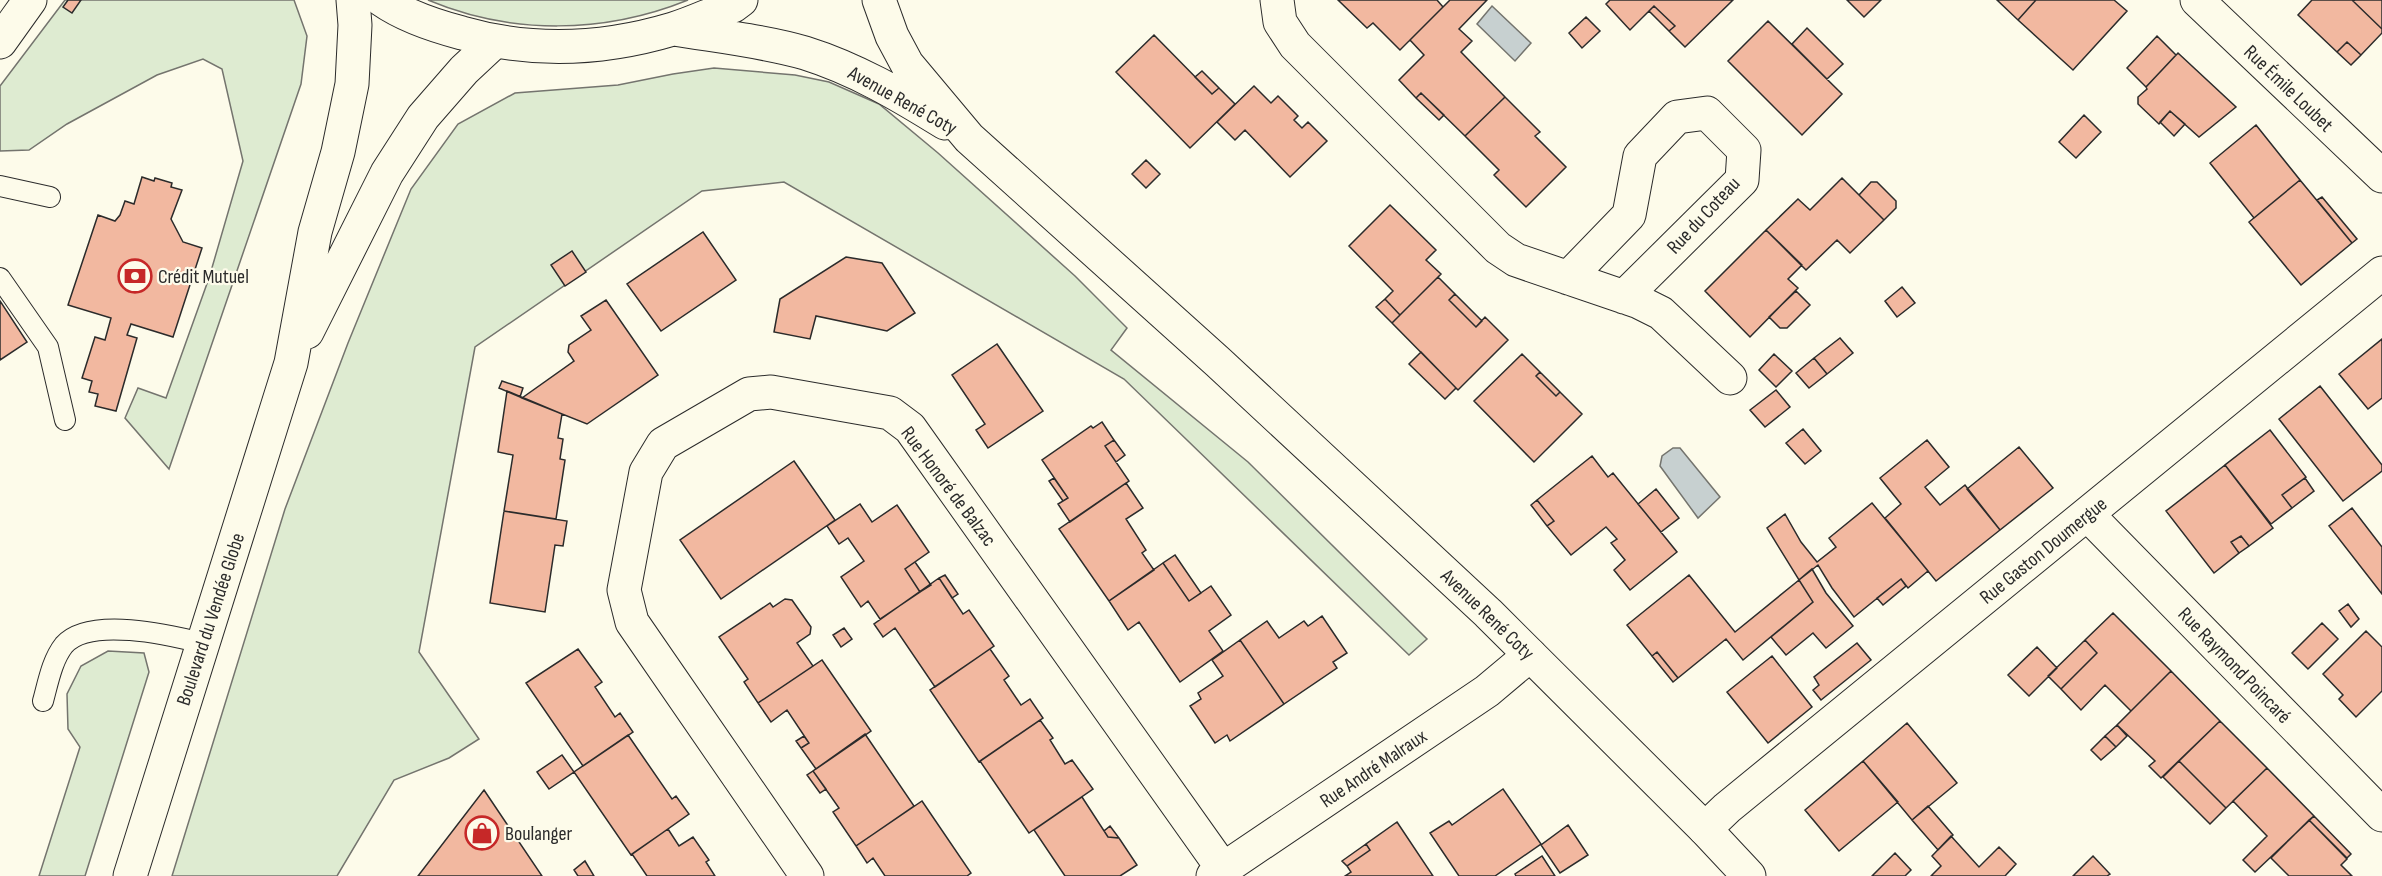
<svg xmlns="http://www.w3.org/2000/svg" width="2382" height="876" viewBox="0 0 2382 876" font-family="'Sofia Sans Condensed',sans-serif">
  <rect width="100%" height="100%" fill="#fdfbea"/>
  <path fill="#deebd1" stroke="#74746e" stroke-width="1.5" d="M65,0H294L307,36L301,84L169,469L125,418L138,388L166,398L209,278L243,161L222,69L203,59L157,75L67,124L29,150L0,151V86Z
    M428,0H688C604,34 511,35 428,0Z
    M714,68L795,75L829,82L879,104L938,153L1075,276L1127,328L1111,350L1248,462L1427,639L1409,655L1124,379L784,182L702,191L475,347L419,652L479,739L449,758L394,780L337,876H172L285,509L348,343L411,189L458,124L515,93L618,85L673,74Z
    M108,651L144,653L149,672L85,876H39L80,747L68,729L67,694L81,666Z"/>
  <path fill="#c7d0d0" stroke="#74746e" stroke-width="1.5" d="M1492,6L1531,43L1515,61L1477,24Z
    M1673,448H1680L1720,497L1698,518L1660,466L1662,456Z"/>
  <path fill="#f2b8a0" stroke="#2b2b2b" stroke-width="1.5" d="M68,0H81L72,13L63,7Z
    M1338,0H1437L1443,7L1400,50L1373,23L1367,28Z
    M1450,0H1487L1459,29L1472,41L1461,52L1505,97L1465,136L1421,93L1416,98L1399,80L1424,55L1410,40Z
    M1610,0H1733L1685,47L1669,31L1675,26L1654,6L1630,30L1606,4Z
    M1847,0H1881L1864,17Z
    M1997,0H2036L2018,20Z
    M2036,0H2114L2127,11L2073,70L2018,20Z
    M2312,0H2355L2353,1L2382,29V33L2361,55L2347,42L2337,52L2298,15Z
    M2355,0H2382V29L2353,1Z
    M1654,6L1675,26L1669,31L1649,11Z
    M1586,17L1600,31L1582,48L1569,33Z
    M1768,21L1842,94L1802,135L1728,61Z
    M1807,28L1843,64L1827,79L1792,44Z
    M1154,35L1212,94L1219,88L1235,104L1190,148L1116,72Z
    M2157,36L2176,55L2146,87L2127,68Z
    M2347,42L2361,55L2351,65L2337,52Z
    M2178,53L2236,107L2199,137L2170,111L2159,124L2138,104V97L2147,89L2146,87Z
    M1202,71L1219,88L1212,94L1195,77Z
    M1254,86L1271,103L1278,96L1298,116L1294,120L1302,128L1308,122L1327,141L1290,177L1245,130L1235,140L1217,122Z
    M1421,93L1444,115L1439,120L1416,98Z
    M1505,97L1540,132L1535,136L1566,167L1526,207L1494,175L1499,170L1465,136Z
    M2170,111L2185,124L2174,136L2160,122Z
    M2084,115L2101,132L2076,158L2059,142Z
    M2256,125L2300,180L2254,218L2210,163Z
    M1146,160L1160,174L1146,188L1132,174Z
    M142,177L154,181L155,178L172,183L171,187L182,190L171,219L183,242L202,248L173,337L131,324L127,335L137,338L116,411L95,406L98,394L89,392L92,381L82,378L95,337L105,340L111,318L68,305L98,215L115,221L120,215L125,201L134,204Z
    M1842,178L1884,220L1850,253L1837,240L1806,270L1766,230L1798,199L1810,210Z
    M2300,180L2352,243L2301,285L2249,222Z
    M1871,182H1877L1896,201V208L1884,220L1859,195Z
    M2322,197L2357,239L2352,243L2317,200Z
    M1390,205L1436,250L1426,260L1441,274L1400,315L1385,299L1393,291L1349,246Z
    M1766,230L1802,265L1788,279L1798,288L1750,337L1705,291Z
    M703,232L736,280L661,331L627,284Z
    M572,251L586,272L565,286L551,265Z
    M846,257L882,263L915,313L887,331L816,316L810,339L774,332L780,299Z
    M1438,277L1455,294L1449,300L1476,327L1485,317L1508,340L1458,390L1392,323Z
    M1902,287L1915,303L1897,317L1885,301Z
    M1796,291L1810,305L1787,328H1780L1769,317Z
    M1455,294L1482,321L1476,327L1449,300Z
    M1385,299L1400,315L1392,323L1376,307Z
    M606,300L658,375L587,424L522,398L574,361L568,352L569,345L591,330L581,316Z
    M0,301L27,342L0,360Z
    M1840,338L1853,353L1827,374L1814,358Z
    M2382,339V398L2368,409L2339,374Z
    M997,344L1043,411L988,448L976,430L985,424L952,375Z
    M1421,352L1456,388L1445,399L1409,364Z
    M1522,354L1540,372L1536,376L1556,396L1560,392L1582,414L1534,462L1474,401Z
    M1774,354L1792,371L1776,387L1759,370Z
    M1814,358L1827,374L1809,388L1796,373Z
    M1540,372L1560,392L1556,396L1536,376Z
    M502,381L523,388L520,397L499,388Z
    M2320,386L2382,465V471L2343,501L2279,419Z
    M1776,390L1790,407L1765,427L1750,410Z
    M507,391L562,414L558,438L563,439L560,459L565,460L556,519L504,511L513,455L498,452Z
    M1102,422L1114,440L1105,446L1129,481L1070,522L1058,504L1068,498L1042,460L1091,426L1093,428Z
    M1803,429L1821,451L1805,464L1786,443Z
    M2270,430L2306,477L2282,495L2292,508L2271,524L2225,465Z
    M1114,440L1125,455L1116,462L1105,446Z
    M1927,440L1949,467L1925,487L1940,505L1965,485L2000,530L1936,581L1885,518L1901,504L1880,478Z
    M2019,447L2053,488L2000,530L1967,489Z
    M1592,456L1608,477L1613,473L1677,552L1630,590L1614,570L1625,560L1611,543L1617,539L1606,527L1571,555L1547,526L1554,521L1537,500Z
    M794,461L835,520L721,599L680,540Z
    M2225,465L2273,528L2249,546L2241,536L2231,542L2239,553L2214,573L2166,511Z
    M1054,478L1068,498L1063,501L1049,481Z
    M2305,478L2314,491L2292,508L2282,495Z
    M1126,483L1143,508L1126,519L1146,550L1142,553L1154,570L1109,601L1059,529Z
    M1656,489L1679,518L1661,532L1638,504Z
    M1537,500L1554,521L1547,526L1531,505Z
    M1872,503L1928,571L1908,588L1901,579L1854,617L1832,588L1818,565L1799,580L1767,528L1785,514L1801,542L1817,562L1836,547L1829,538Z
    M860,504L872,522L897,505L929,552L905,569L920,592L880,619L868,601L861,607L841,577L864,561L848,538L839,544L827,526Z
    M2352,508L2382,547V594L2329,526Z
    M504,511L567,521L563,546L555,545L545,612L490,603Z
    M2241,536L2249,546L2239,553L2231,542Z
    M1175,555L1201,593L1189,601L1163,563Z
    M915,562L931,585L920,592L905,569Z
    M1163,563L1189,601L1211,586L1231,615L1209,631L1223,651L1180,682L1139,622L1128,630L1109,601Z
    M1812,569L1826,593L1853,626L1826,648L1813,633L1786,655L1771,637L1813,602L1799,580Z
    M945,575L958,594L952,598L939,578Z
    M1689,575L1735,632L1799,580L1813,602L1743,660L1726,639L1678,678L1657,652L1652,656L1627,625Z
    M939,578L963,614L969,610L994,646L935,687L895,628L883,637L874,624Z
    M1901,579L1906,586L1883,605L1877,598Z
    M785,599L792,600L811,627L810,634L797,643L813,666L758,703L744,682L748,679L719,637L770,603L773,607Z
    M2348,604L2359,619L2351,627L2339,611Z
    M2113,613L2171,671L2131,711L2105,685L2081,710L2061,689L2097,653L2085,640Z
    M1322,616L1347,653L1333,662L1337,668L1284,704L1240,640L1267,621L1279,638L1304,621L1308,626Z
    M2322,623L2338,639L2308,669L2292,653Z
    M844,628L852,639L841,647L833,635Z
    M2366,631L2382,647V691L2356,717L2339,699L2343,695L2323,674Z
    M1240,640L1284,704L1230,741L1227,735L1215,743L1190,706L1201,699L1198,693L1223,676L1212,660Z
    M2085,640L2097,653L2061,689L2048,676Z
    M1857,643L1871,660L1821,700L1813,690L1819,685L1814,677Z
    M2037,647L2057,668L2029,696L2008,675Z
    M578,649L602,682L595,687L615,717L620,713L633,732L583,766L526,683Z
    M990,649L1009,676L1004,680L1021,705L1030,699L1043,718L979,762L930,690Z
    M1657,652L1678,678L1673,682L1652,656Z
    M1772,656L1812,707L1768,743L1727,692Z
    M822,660L871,731L816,769L801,748L809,743L787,710L771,722L758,703Z
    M2171,671L2220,721L2161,778L2149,766L2155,761L2117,725Z
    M1040,720L1053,738L1050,740L1065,764L1072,760L1093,789L1029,833L980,761Z
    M2220,721L2267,768L2226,808L2179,761Z
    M1907,723L1957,783L1912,820L1863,761Z
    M2117,725L2127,736L2116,747L2105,736Z
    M865,734L914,806L856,846L833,812L839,808L813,771Z
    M628,735L672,799L676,796L689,814L631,855L574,772Z
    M804,736L809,743L801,748L796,741Z
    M2105,736L2116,747L2101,760L2091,750Z
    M562,755L574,772L549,789L537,772Z
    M1863,761L1898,802L1839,851L1805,810Z
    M2179,761L2226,808L2210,824L2163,777Z
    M2267,768L2314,816L2255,872L2243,860L2267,836L2233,801Z
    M813,771L826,789L820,793L807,775Z
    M1503,789L1541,844L1495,876H1459L1430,833L1449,821L1452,825Z
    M484,790L542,876H418Z
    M1082,797L1108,837L1119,838L1137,865L1120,876H1065L1034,830Z
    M922,801L971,873L967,876H885L873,858L867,863L856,846Z
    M1928,806L1953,835L1938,850L1912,820Z
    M2314,816L2351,854L2347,858L2309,820Z
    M2309,820L2347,859L2341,865L2352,876H2289L2271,858Z
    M1397,822L1433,876H1345L1351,872L1347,866L1370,850L1366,844Z
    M1568,825L1588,855L1560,873L1541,845Z
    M1110,826L1119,838L1108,837L1104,831Z
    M668,829L679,846L693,837L709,860L706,862L715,876H647L632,854Z
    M1951,836L1979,867L1999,847L2016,864L2005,876H1931L1941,866L1932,856Z
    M1366,844L1370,850L1347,866L1342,861Z
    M1895,853L1911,870L1905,876H1872Z
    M1542,856L1555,876H1516L1515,874Z
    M2093,856L2110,874L2107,876H2073Z
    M585,861L594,876H578L574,870Z"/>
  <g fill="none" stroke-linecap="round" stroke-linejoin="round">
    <g stroke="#2b2b2b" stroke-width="22">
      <path id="lane" d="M0,186L50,197
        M0,278L48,347L65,420
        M43,701C48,683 52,660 64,645C89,616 170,635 202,643"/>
    </g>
    <g stroke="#2b2b2b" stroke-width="35">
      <path id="street" d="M1277,0L1280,22L1295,45L1498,248L1516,260L1639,302L1661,313L1730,378
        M2197,0L2382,176
        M1568,278L1629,215L1640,156L1677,117L1707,113L1744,150L1742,180L1624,297
        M2087,514L2382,815
        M1705,829L1727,808L2382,273
        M807,876L632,622L624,590L646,472L663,444L749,394L771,392L890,413L910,428L1223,869
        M1213,876L1487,691L1530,655"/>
    </g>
    <g stroke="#2b2b2b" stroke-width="35">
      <path id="secondary" d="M0,42L30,0
        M307,332L387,173L423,117L464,70L494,42
        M130,876L291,363L315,232L338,152L352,84L355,25L353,0"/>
    </g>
    <g stroke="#2b2b2b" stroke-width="35">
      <path id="primary" d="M382,0C405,16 435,26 462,33C532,53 603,50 673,29C693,23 713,13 733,6L741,0
        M879,0L892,36L907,64L969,138L1218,362L1488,613L1705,829L1749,876
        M674,29C716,36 764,41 805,53C856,69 900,95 945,123"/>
    </g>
    <use href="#lane" stroke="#fdfbea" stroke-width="20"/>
    <use href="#street" stroke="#fdfbea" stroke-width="33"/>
    <use href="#secondary" stroke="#fdfbea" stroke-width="33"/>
    <use href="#primary" stroke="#fdfbea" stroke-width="33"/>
  </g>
  <defs>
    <g id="bank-ring" transform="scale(1.725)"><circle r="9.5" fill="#fdfbea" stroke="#c62828" stroke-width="1.5"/><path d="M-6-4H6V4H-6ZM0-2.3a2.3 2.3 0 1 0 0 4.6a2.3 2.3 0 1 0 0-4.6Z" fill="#c62828"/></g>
    <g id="shop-ring" transform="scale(1.725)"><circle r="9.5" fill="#fdfbea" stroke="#c62828" stroke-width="1.5"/><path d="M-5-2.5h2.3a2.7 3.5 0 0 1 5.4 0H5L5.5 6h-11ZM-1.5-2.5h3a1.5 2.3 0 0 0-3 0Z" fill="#c62828"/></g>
  </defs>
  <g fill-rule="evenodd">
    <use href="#bank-ring" x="135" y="276"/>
    <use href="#shop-ring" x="482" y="833"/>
  </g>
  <g text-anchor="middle" stroke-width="4.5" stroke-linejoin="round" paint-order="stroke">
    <g font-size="20" fill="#2b2b2b" stroke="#fdfbea">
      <text transform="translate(2289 88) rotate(44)" y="7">Rue Émile Loubet</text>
      <text transform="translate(903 100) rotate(29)" y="7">Avenue René Coty</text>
      <text transform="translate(1703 215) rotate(-47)" y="7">Rue du Coteau</text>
      <text transform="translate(949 486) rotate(53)" y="7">Rue Honoré de Balzac</text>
      <text transform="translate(2043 550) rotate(-39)" y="7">Rue Gaston Doumergue</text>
      <text transform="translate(1488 614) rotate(44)" y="7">Avenue René Coty</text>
      <text transform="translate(210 619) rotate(-72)" y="7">Boulevard du Vendée Globe</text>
      <text transform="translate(2235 665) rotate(46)" y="7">Rue Raymond Poincaré</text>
      <text transform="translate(1373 768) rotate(-34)" y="7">Rue André Malraux</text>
    </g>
    <g font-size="20" fill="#2b2b2b" stroke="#fdfbea" text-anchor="start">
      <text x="158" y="283">Crédit Mutuel</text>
      <text x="505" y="840">Boulanger</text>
    </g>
  </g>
</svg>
